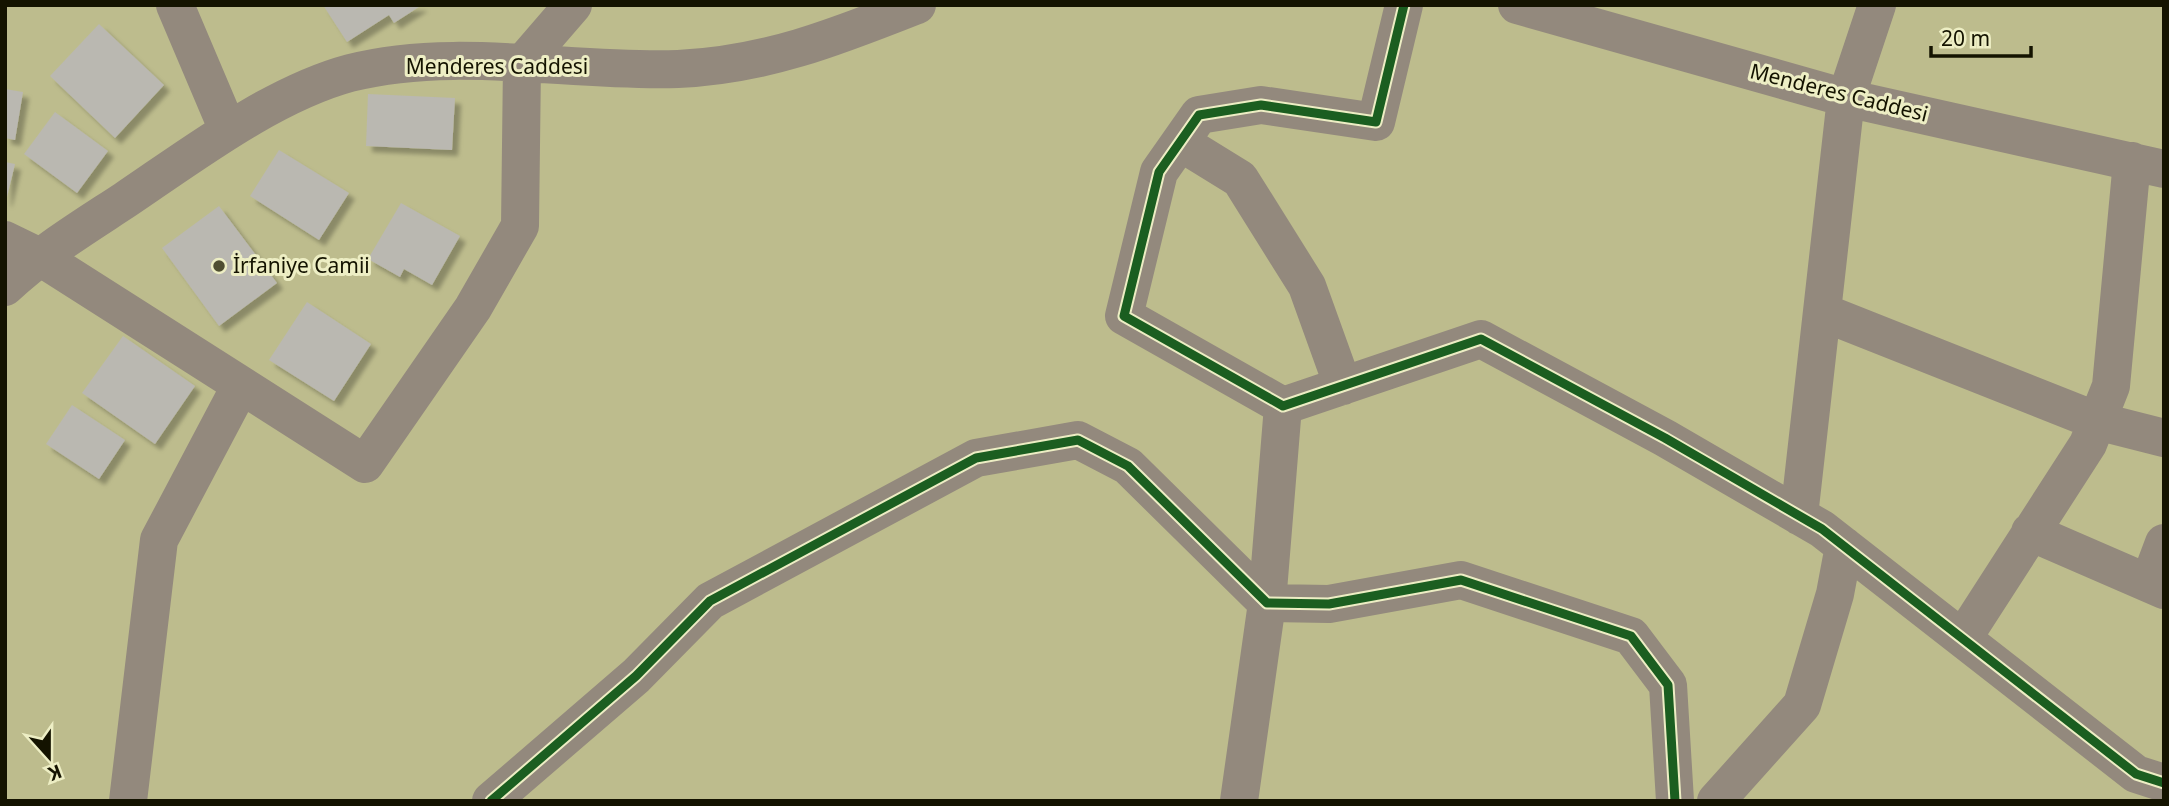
<svg xmlns="http://www.w3.org/2000/svg" width="2169" height="806" viewBox="0 0 2169 806" font-family="'Noto Sans',sans-serif">
  <defs>
    <filter id="shadow"><feDropShadow dx="6" dy="6" stdDeviation="2" flood-color="#0004"/></filter>
  </defs>
  <rect width="100%" height="100%" fill="#bdbc8d"/>
  <path fill="#bab8b1" filter="url(#shadow)" d="M323,5H422L394,23L389,15L347,42Z
    M99,24L164,85L115,138L50,76Z
    M5,89L23,92L15,140L5,138Z
    M368,94L455,98L452,150L366,146Z
    M55,112L108,151L77,193L24,154Z
    M279,150L349,193L319,240L250,196Z
    M5,162L15,164L6,201H5Z
    M401,203L460,236L432,285L404,269L400,277L368,259Z
    M219,206L277,283L219,326L162,248Z
    M307,302L371,344L334,401L269,360Z
    M123,336L195,386L155,444L82,393Z
    M72,405L125,440L99,479L46,444Z"/>
  <g fill="none" stroke-linecap="round" stroke-linejoin="round">
    <path stroke="#93897d" stroke-width="38" d="M175,5L228,130
      M1404,5L1376,122L1261,105L1199,115L1159,172L1124,316L1283,406L1481,339L1665,438L1822,529L2136,774L2164,783
      M1517,5L1846,98L2164,169
      M1180,142L1240,179L1307,286L1343,386
      M5,240L40,257L365,464L473,308L520,226L522,64L573,5
      M5,287C41,253 84,227 125,200C192,155 272,94 350,73C456,46 571,73 678,69C766,65 836,37 917,5
      M1822,312L2097,421L2164,438
      M1799,516L1846,98L1877,5
      M2030,532L2164,590
      M2149,583L2164,543
      M1963,638L2088,444L2111,386L2132,161
      M128,801L159,540L241,385
      M491,801L636,676L710,601L976,458L1078,440L1128,466L1267,603L1329,604L1461,580L1631,636L1668,685L1675,801
      M1239,801L1267,603L1283,406
      M1716,801L1802,705L1835,594L1844,546"/>
    <g stroke="#edeec4" stroke-width="13">
      <path id="cycleway" d="M1404,5L1376,122L1261,105L1199,115L1159,172L1124,316L1283,406L1481,339L1665,438L1822,529L2136,774L2164,783
        M491,801L636,676L710,601L976,458L1078,440L1128,466L1267,603L1329,604L1461,580L1631,636L1668,685L1675,801"/>
    </g>
    <use href="#cycleway" stroke="#1b5e20" stroke-width="9"/>
  </g>
  <circle fill="#4f4e31" stroke="#edeec4" stroke-width="2.5" cx="219" cy="266" r="7"/>
  <g text-anchor="middle" stroke-width="6" stroke-linejoin="round" paint-order="stroke">
    <g font-size="21" fill="#141300" stroke="#edeec4">
      <text x="497" y="74">Menderes Caddesi</text>
      <text transform="translate(1839 93) rotate(14)" y="7">Menderes Caddesi</text>
    </g>
    <g font-size="21" fill="#141300" stroke="#edeec4" text-anchor="start">
      <text x="233" y="273">İrfaniye Camii</text>
    </g>
  </g>
  <rect width="2169" height="806" fill="none" stroke="#141300" stroke-width="14"/>
  <g transform="translate(49 757) rotate(159)" stroke="#edeec4" stroke-width="5" paint-order="stroke">
  <path d="M0-5L12 26L0 18L-12 26Z" fill="#141300"/>
  <text y="-10" font-size="19" font-weight="bold" text-anchor="middle" fill="#141300">K</text>
  </g>
  <path d="M1931 46v10h100v-10" fill="none" stroke="#141300" stroke-width="3.5"/>
  <text x="1941" y="46" font-size="21" fill="#141300" stroke="#edeec4" stroke-width="5" paint-order="stroke">20 m</text>
</svg>
